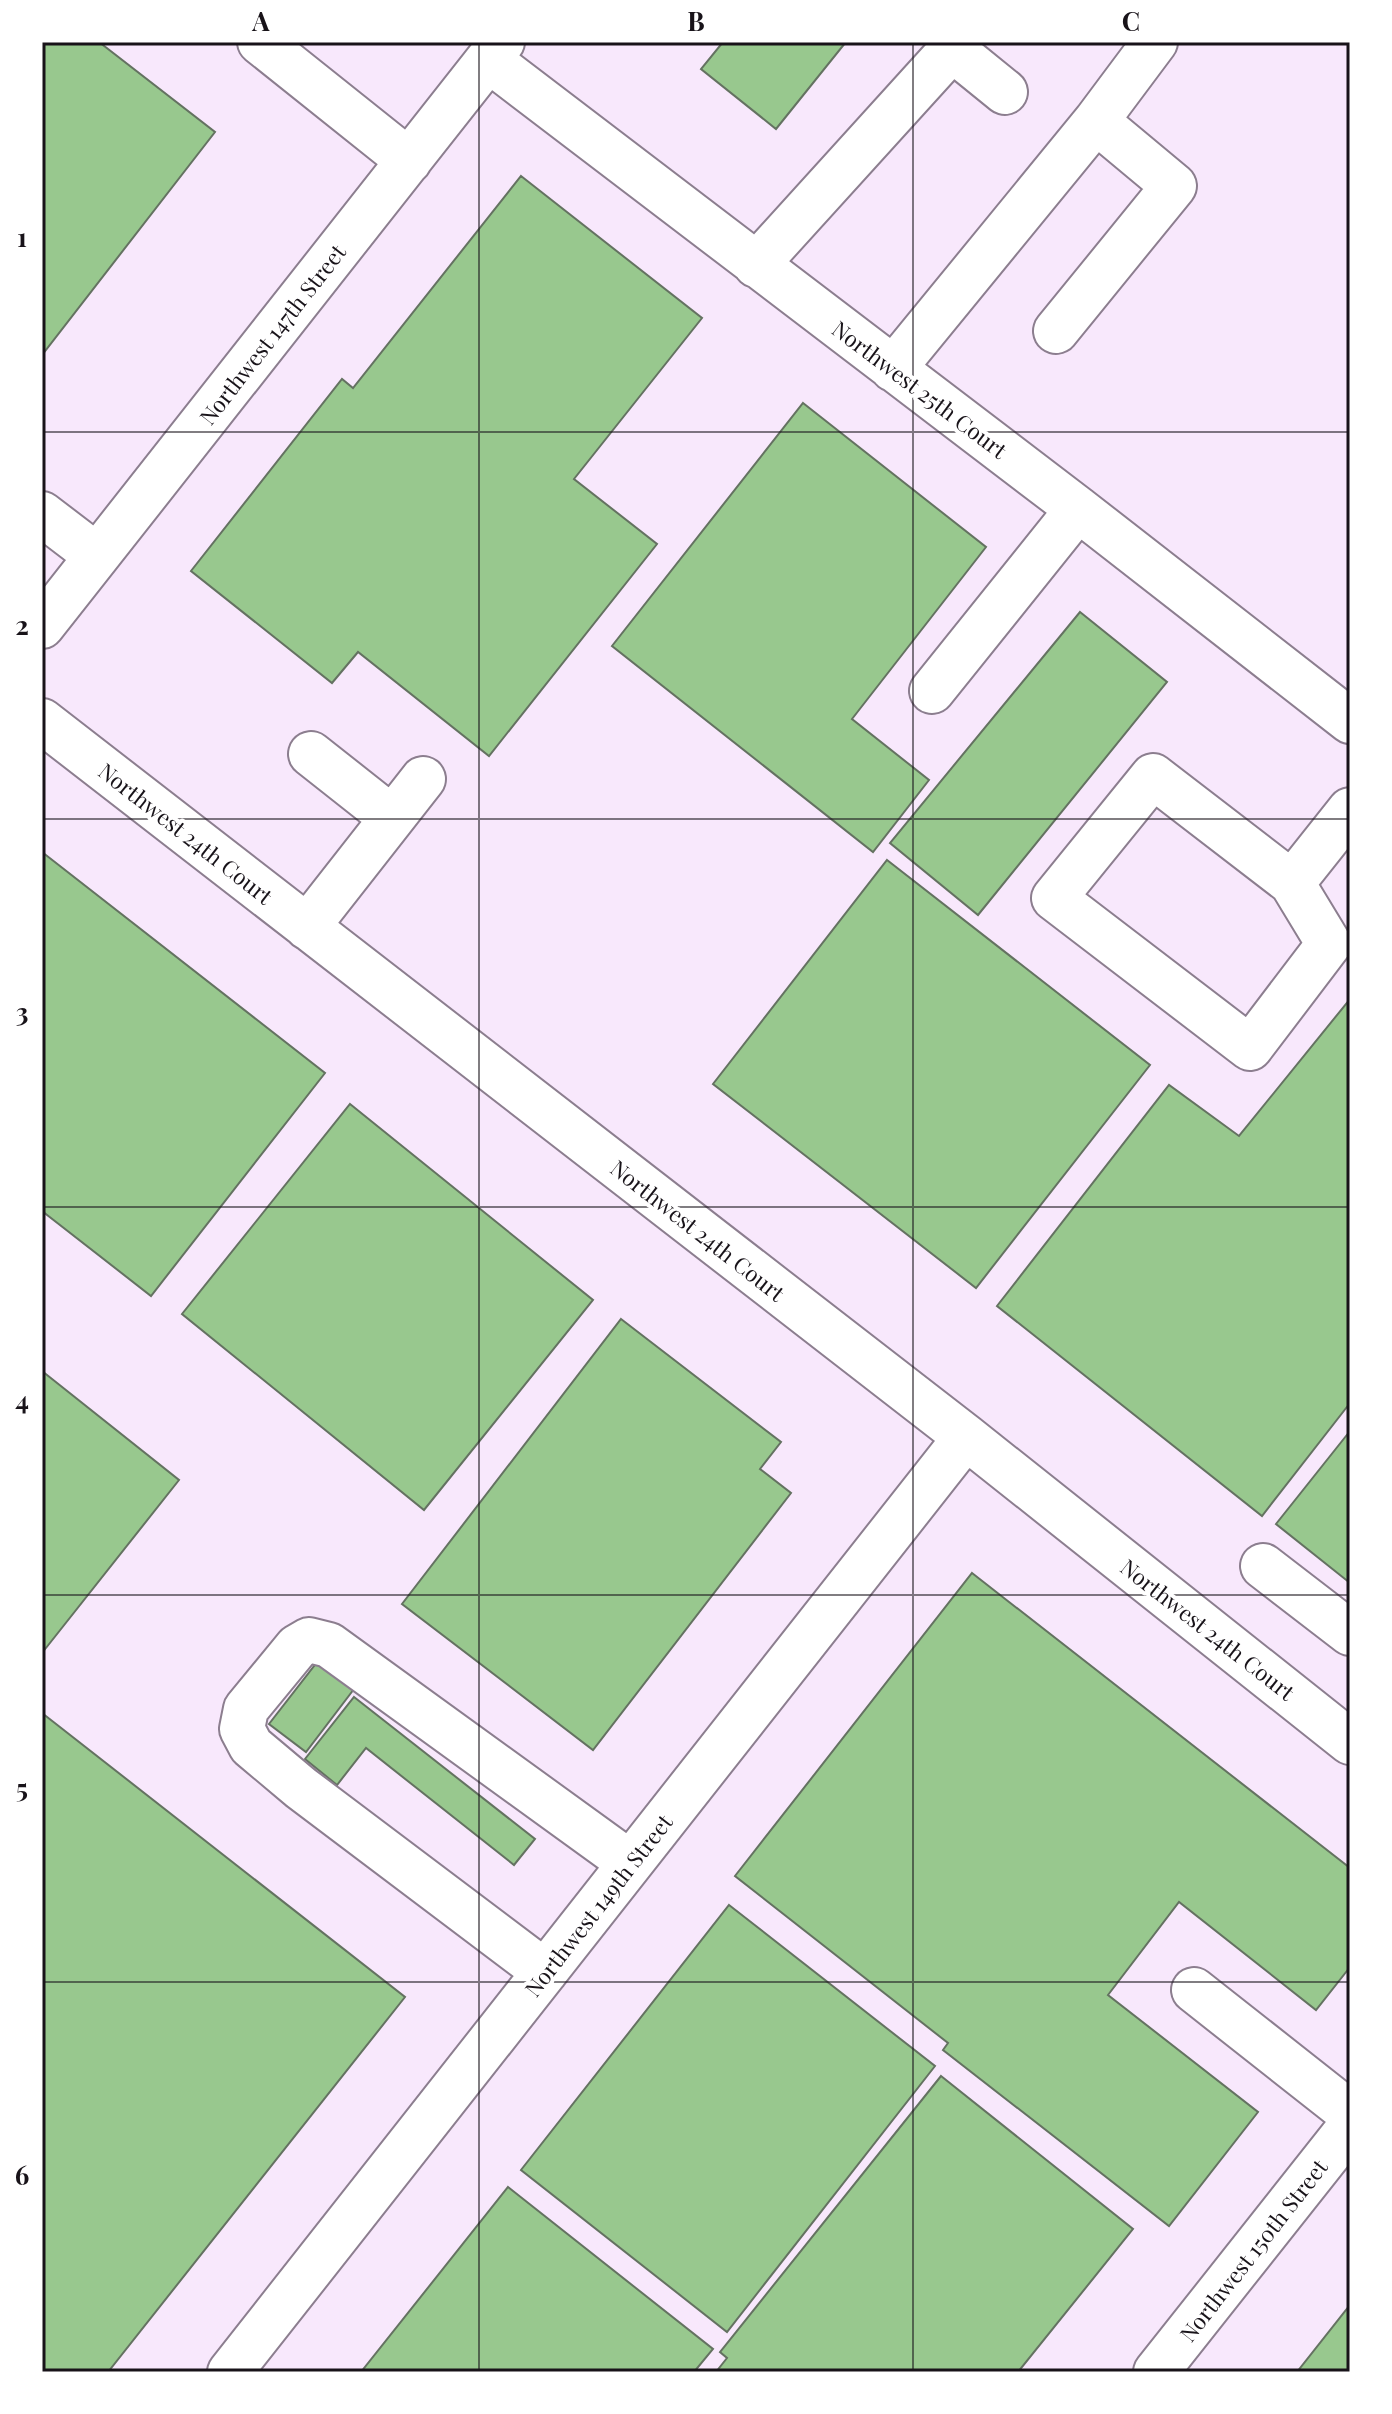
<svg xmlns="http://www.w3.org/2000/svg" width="1392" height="2414" font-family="'Playfair Display',serif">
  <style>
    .building { fill: #98c88e; stroke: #647261; stroke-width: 2 }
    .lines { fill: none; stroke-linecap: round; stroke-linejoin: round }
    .minor-casing { stroke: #8c7e8f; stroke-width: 48 }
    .minor { stroke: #fff; stroke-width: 44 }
    .grid { fill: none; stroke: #181319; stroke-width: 2; stroke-opacity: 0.55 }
    .labels { text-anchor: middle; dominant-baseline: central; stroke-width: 8; stroke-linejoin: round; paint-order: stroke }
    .street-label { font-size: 22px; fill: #181319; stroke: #fff }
    .neatline { fill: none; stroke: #181319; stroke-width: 3 }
    .grid-label { font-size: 26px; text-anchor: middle; font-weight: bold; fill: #181319 }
  </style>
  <rect width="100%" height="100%" fill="#f8e8fc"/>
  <path class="building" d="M42 42H99L215 132 42 355Z
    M723 42H846L776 129 701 69Z
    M521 176 702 318 574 479 657 544 489 756 358 652 332 683 191 571 342 379 353 388Z
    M803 403 986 547 852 719 929 780 873 852 612 646Z
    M1080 612 1167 682 978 915 890 843Z
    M42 852 325 1073 151 1296 42 1211Z
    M887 860 1150 1065 976 1288 713 1084Z
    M1350 999V1403L1262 1516 997 1306 1169 1085 1239 1136Z
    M350 1104 593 1300 424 1510 182 1314Z
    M621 1319 781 1442 760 1469 791 1493 593 1750 402 1604Z
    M42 1371 179 1480 42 1653Z
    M1350 1431V1583L1276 1524Z
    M972 1573 1350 1868V1967L1316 2010 1179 1902 1108 1995 1258 2112 1169 2226 943 2050 948 2043 735 1876Z
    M318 1661 354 1689 306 1752 269 1724Z
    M354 1697 535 1839 514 1865 366 1748 337 1785 305 1759Z
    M42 1713 405 1997 108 2372H42Z
    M729 1905 935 2066 727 2332 521 2170Z
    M941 2076 1133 2229 1018 2372H716L727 2358 720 2352Z
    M508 2187 713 2349 694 2372H361Z
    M1350 2305V2372H1297Z"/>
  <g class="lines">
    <g class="minor-casing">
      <path id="minor" d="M260 42 409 161
        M489 60 1078 509 1350 721
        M756 265 952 49 1005 92
        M1056 331 1174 186 1096 121
        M893 369 1096 121 1155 42
        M42 514 97 556
        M42 626 502 42
        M932 691 1078 509
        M42 721 966 1437 1350 1742
        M311 754 392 818
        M1153 776 1292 883 1329 944 1250 1048 1054 898Z
        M1292 883 1350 810
        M307 927 423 779
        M1263 1566 1350 1633
        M545 1972 301 1788 251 1746 242 1729 246 1709 297 1647 309 1640 329 1645 630 1863
        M1194 1990 1350 2113
        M230 2372 966 1437
        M1156 2372 1350 2127"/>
    </g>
    <use href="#minor" class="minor"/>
  </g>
  <path class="grid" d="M479 42V2372M913 42V2372M42 432H1350M42 819H1350M42 1207H1350M42 1595H1350M42 1982H1350"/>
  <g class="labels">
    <g class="street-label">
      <text transform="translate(272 334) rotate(-52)">Northwest 147th Street</text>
      <text transform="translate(920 389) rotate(37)">Northwest 25th Court</text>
      <text transform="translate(186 833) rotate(38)">Northwest 24th Court</text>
      <text transform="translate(698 1230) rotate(38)">Northwest 24th Court</text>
      <text transform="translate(1208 1629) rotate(38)">Northwest 24th Court</text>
      <text transform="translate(598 1905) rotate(-52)">Northwest 149th Street</text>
      <text transform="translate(1253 2250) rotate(-52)">Northwest 150th Street</text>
    </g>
  </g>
  <rect width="1392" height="2414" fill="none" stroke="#ffffff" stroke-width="88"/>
  <rect x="44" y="44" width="1304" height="2326" class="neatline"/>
  <g class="grid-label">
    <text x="261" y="31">A</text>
    <text x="696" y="31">B</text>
    <text x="1131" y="31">C</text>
    <text x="22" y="247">1</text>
    <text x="22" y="635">2</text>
    <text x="22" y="1022">3</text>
    <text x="22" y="1410">4</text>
    <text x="22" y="1798">5</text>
    <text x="22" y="2185">6</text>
  </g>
</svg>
